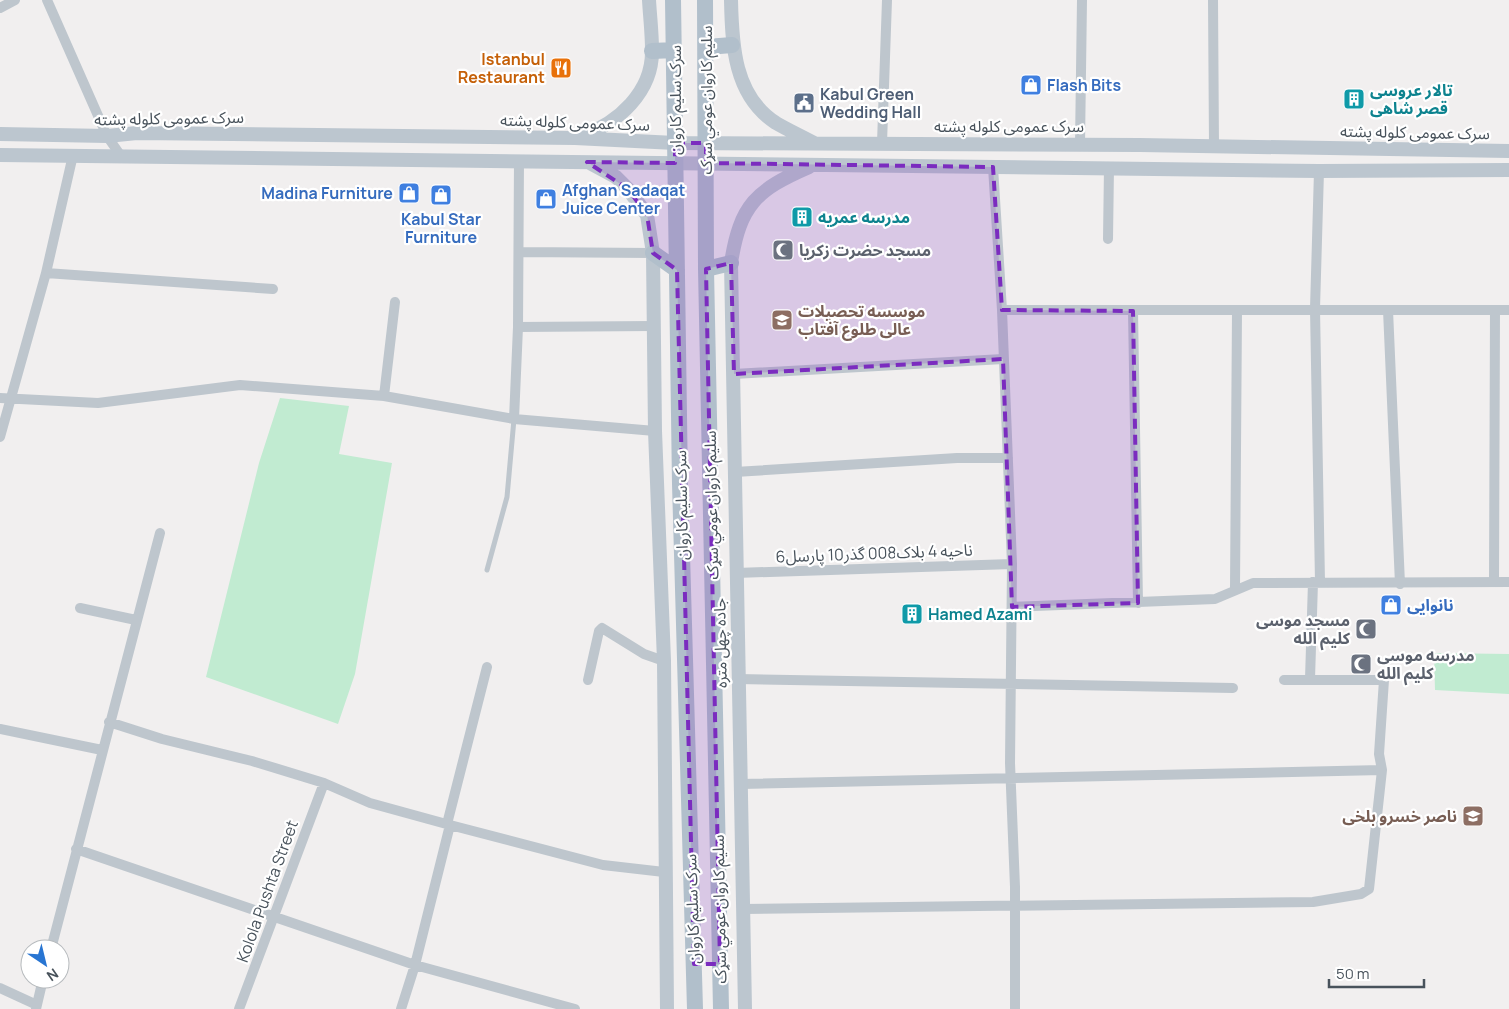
<svg xmlns="http://www.w3.org/2000/svg" width="1509" height="1009" font-family="Manrope,'Noto Sans Arabic',sans-serif">
  <style>
    .green { fill: #c1ebd1 }
    .lines { fill: none; stroke-linecap: round; stroke-linejoin: round }
    .lane { stroke: #bec6cd; stroke-width: 5 }
    .street { stroke: #bec6cd; stroke-width: 10 }
    .secondary { stroke: #bcc6cf; stroke-width: 14 }
    .primary { stroke: #b1bfcb; stroke-width: 16 }
    .marked { fill: #7b2cbf; fill-opacity: 0.2; stroke: #7b2cbf; stroke-width: 4; stroke-dasharray: 10 6; stroke-linejoin: round }
    .labels { text-anchor: middle; dominant-baseline: central; stroke-width: 4.5; stroke-linejoin: round; paint-order: stroke }
    .food-label { font-size: 16px; font-weight: bold; fill: #c56008; stroke: #fff; text-anchor: end }
    .shop-label { font-size: 16px; font-weight: bold; fill: #366cbe; stroke: #fff; text-anchor: start }
    .culture-label { font-size: 16px; font-weight: bold; fill: #0d838f; stroke: #fff; text-anchor: start }
    .service-label { font-size: 16px; font-weight: bold; fill: #4e5e75; stroke: #fff; text-anchor: start }
    .street-label { font-size: 16px; fill: #48525b; stroke: #fff }
    .worship-label { font-size: 16px; font-weight: bold; fill: #5b616d; stroke: #fff; text-anchor: start }
    .education-label { font-size: 16px; font-weight: bold; fill: #785e54; stroke: #fff; text-anchor: start }
  </style>
  <rect width="100%" height="100%" fill="#f1efef"/>
  <path class="green" d="M280 398 349 406 339 454 392 463 355 674 338 724 206 677 259 463Z
    M1434 653 1509 654V694L1435 690Z"/>
  <g class="lines">
    <path class="lane" d="M487 570 507 497 514 419"/>
    <path class="street" d="M47 0 107 136 121 156
      M1213 0 1214 146
      M0 8 15 0
      M882 143 887 0
      M1080 144 1082 0
      M993 167 1002 310 1012 564 1010 763 1015 887V1009
      M1319 171 1315 309 1320 582
      M1108 239 1109 167
      M519 252 653 253
      M46 273 273 289
      M1002 310H1509
      M1388 310 1400 584
      M1133 311 1138 603
      M518 327 653 326
      M734 374 1003 359
      M384 396 395 302
      M0 398 98 403 240 385 384 396 514 419 655 431
      M514 419 518 327 519 160
      M0 437 46 273 73 155
      M735 472 957 458H1008
      M736 573 1012 564
      M1494 582 1495 310
      M1235 589 1237 311
      M1012 607 1215 599 1253 583 1509 582
      M80 608 136 620
      M738 679 1233 688
      M1310 679 1313 582
      M588 680 599 631 602 628 644 654 664 661
      M109 722 162 739 252 761 324 783 370 803 450 825 603 865 664 872
      M0 729 102 750
      M741 784 1382 770 1379 754 1384 680H1284
      M447 824 487 667
      M76 849 415 965 575 1009
      M743 909 1313 902 1361 894 1369 889 1382 770
      M51 949 160 533
      M0 988 37 1005
      M36 1009 43 979
      M239 1009 324 783
      M401 1009 415 965 450 825"/>
    <path class="secondary" d="M731 0C732 45 734 96 776 123 788 130 801 136 814 143
      M0 134 107 136 137 133 575 138 675 143 1140 145 1509 151
      M582 136C618 123 653 92 652 50 652 33 650 17 649 0
      M0 155 1319 171 1509 170
      M590 163 616 177 628 189 647 215 653 253 655 431 664 661 667 1009
      M745 1009 731 263C740 205 756 190 809 167"/>
    <path class="primary" d="M673 0 680 484 695 1009
      M705 0 706 269 721 1009
      M707 47 732 45
      M652 51 675 50
      M653 253 677 270
      M706 269 731 263"/>
  </g>
  <path class="marked" d="M675 143H706V163L993 167 1002 310 1133 311 1138 603 1012 607 1003 359 734 374 731 263 706 269 720 964H694L677 270 653 253 647 215 628 189 587 162 675 163Z"/>
  <defs>
    <g id="restaurant-square" transform="scale(1.125)"><rect x="-9" y="-9" width="18" height="18" rx="4" fill="#e8710a" stroke="#fff"/><path d="M-5-6h1v4h1v-4h1v4h1v-4h1v5L-1.5 .5V6h-2V.5L-5-1ZM5-6V6H3V1.5H1.5Q1.5-4 5-6Z" fill="#fff"/></g>
    <g id="shop-square" transform="scale(1.125)"><rect x="-9" y="-9" width="18" height="18" rx="4" fill="#3f7fe0" stroke="#fff"/><path d="M-5-2.5h2.3a2.7 3.5 0 0 1 5.4 0H5L5.5 6h-11ZM-1.5-2.5h3a1.5 2.3 0 0 0-3 0Z" fill="#fff"/></g>
    <g id="building-square" transform="scale(1.125)"><rect x="-9" y="-9" width="18" height="18" rx="4" fill="#0f9aa8" stroke="#fff"/><path d="M-4-6H4V6H1V3H-1V6H-4ZM-2.5-4.3h1.7v1.8h-1.7ZM.8-4.3h1.7v1.8H.8ZM-2.5-1h1.7V.8h-1.7ZM.8-1h1.7V.8H.8Z" fill="#fff"/></g>
    <g id="civic-square" transform="scale(1.125)"><rect x="-9" y="-9" width="18" height="18" rx="4" fill="#5c6f8a" stroke="#fff"/><path d="M-.6-6.5H3V-4.5H.6V-3L4-1V1h2V6H-6V1h2V-1L-.6-3ZM-1.2 2.5V6h2.4V2.5Z" fill="#fff"/></g>
    <g id="mosque-square" transform="scale(1.125)"><rect x="-9" y="-9" width="18" height="18" rx="4" fill="#6b7280" stroke="#fff"/><path d="M3.5-4.9A6 6 0 1 0 3.5 4.9A5 5 0 1 1 3.5-4.9Z" fill="#fff"/></g>
    <g id="school-square" transform="scale(1.125)"><rect x="-9" y="-9" width="18" height="18" rx="4" fill="#8d6e63" stroke="#fff"/><path d="M0-5L7-2L0 1L-7-2ZM-4 1L0 2.5L4 1V4Q0 6-4 4Z" fill="#fff"/></g>
  </defs>
  <g fill-rule="evenodd">
    <use href="#restaurant-square" x="561" y="68"/>
    <use href="#shop-square" x="1031" y="85"/>
    <use href="#building-square" x="1354" y="99"/>
    <use href="#civic-square" x="804" y="103"/>
    <use href="#shop-square" x="409" y="193"/>
    <use href="#shop-square" x="441" y="195"/>
    <use href="#shop-square" x="546" y="199"/>
    <use href="#building-square" x="802" y="217"/>
    <use href="#mosque-square" x="783" y="250"/>
    <use href="#school-square" x="782" y="320"/>
    <use href="#shop-square" x="1391" y="605"/>
    <use href="#building-square" x="912" y="614"/>
    <use href="#mosque-square" x="1366" y="629"/>
    <use href="#mosque-square" x="1361" y="664"/>
    <use href="#school-square" x="1473" y="816"/>
  </g>
  <g class="labels">
    <g class="food-label">
      <text x="545" y="59">Istanbul<tspan x="545" dy="18">Restaurant</tspan></text>
    </g>
    <g class="shop-label">
      <text x="1047" y="85">Flash Bits</text>
      <text x="562" y="190">Afghan Sadaqat<tspan x="562" dy="18">Juice Center</tspan></text>
      <text x="393" y="193" text-anchor="end">Madina Furniture</text>
      <text x="441" y="219" text-anchor="middle">Kabul Star<tspan x="441" dy="18">Furniture</tspan></text>
      <text x="1407" y="605">نانوایی</text>
    </g>
    <g class="culture-label">
      <text x="1370" y="90">تالار عروسی<tspan x="1370" dy="18">قصر شاهی</tspan></text>
      <text x="818" y="217">مدرسه عمریه</text>
      <text x="928" y="614">Hamed Azami</text>
    </g>
    <g class="service-label">
      <text x="820" y="94">Kabul Green<tspan x="820" dy="18">Wedding Hall</tspan></text>
    </g>
    <g class="street-label">
      <text transform="translate(675 100) rotate(-90)">سرک سلیم کاروان</text>
      <text transform="translate(706 100) rotate(-90)">سلیم کاروان عومي سړک</text>
      <text transform="translate(169 118) rotate(-1)">سرک عمومی کلوله پشته</text>
      <text transform="translate(575 122) rotate(2)">سرک عمومی کلوله پشته</text>
      <text x="1009" y="126">سرک عمومی کلوله پشته</text>
      <text transform="translate(1415 132) rotate(1)">سرک عمومی کلوله پشته</text>
      <text transform="translate(681 505) rotate(-91)">سرک سلیم کاروان</text>
      <text transform="translate(711 505) rotate(-91)">سلیم کاروان عومي سړک</text>
      <text transform="translate(874 553) rotate(-2)">ناحیه 4 بلاک008 گذر10 پارسل6</text>
      <text transform="translate(720 643) rotate(-91)">جاده چهل متره</text>
      <text transform="translate(267 891) rotate(-70)">Kolola Pushta Street</text>
      <text transform="translate(692 909) rotate(-92)">سرک سلیم کاروان</text>
      <text transform="translate(719 909) rotate(-91)">سلیم کاروان عومي سړک</text>
    </g>
    <g class="worship-label">
      <text x="799" y="250">مسجد حضرت زکریا</text>
      <text x="1350" y="620" text-anchor="end">مسجد موسی<tspan x="1350" dy="18">کلیم الله</tspan></text>
      <text x="1377" y="655">مدرسه موسی<tspan x="1377" dy="18">کلیم الله</tspan></text>
    </g>
    <g class="education-label">
      <text x="798" y="311">موسسه تحصیلات<tspan x="798" dy="18">عالی طلوع آفتاب</tspan></text>
      <text x="1457" y="816" text-anchor="end">ناصر خسرو بلخی</text>
    </g>
  </g>
  <g transform="translate(45 964) rotate(145)"><circle r="24" fill="#ffffff" stroke="#b6babd"/>
  <path d="M0-4L9 19L0 12L-9 19Z" fill="#2875d2"/>
  <text y="-8" font-size="14" font-weight="bold" text-anchor="middle" fill="#48525b">N</text>
  </g>
  <path d="M1329 979v8h95v-8" fill="none" stroke="#48525b" stroke-width="2.5"/>
  <text x="1336" y="979" font-size="15" fill="#48525b" stroke="#ffffff" stroke-width="4" paint-order="stroke">50 m</text>
</svg>
